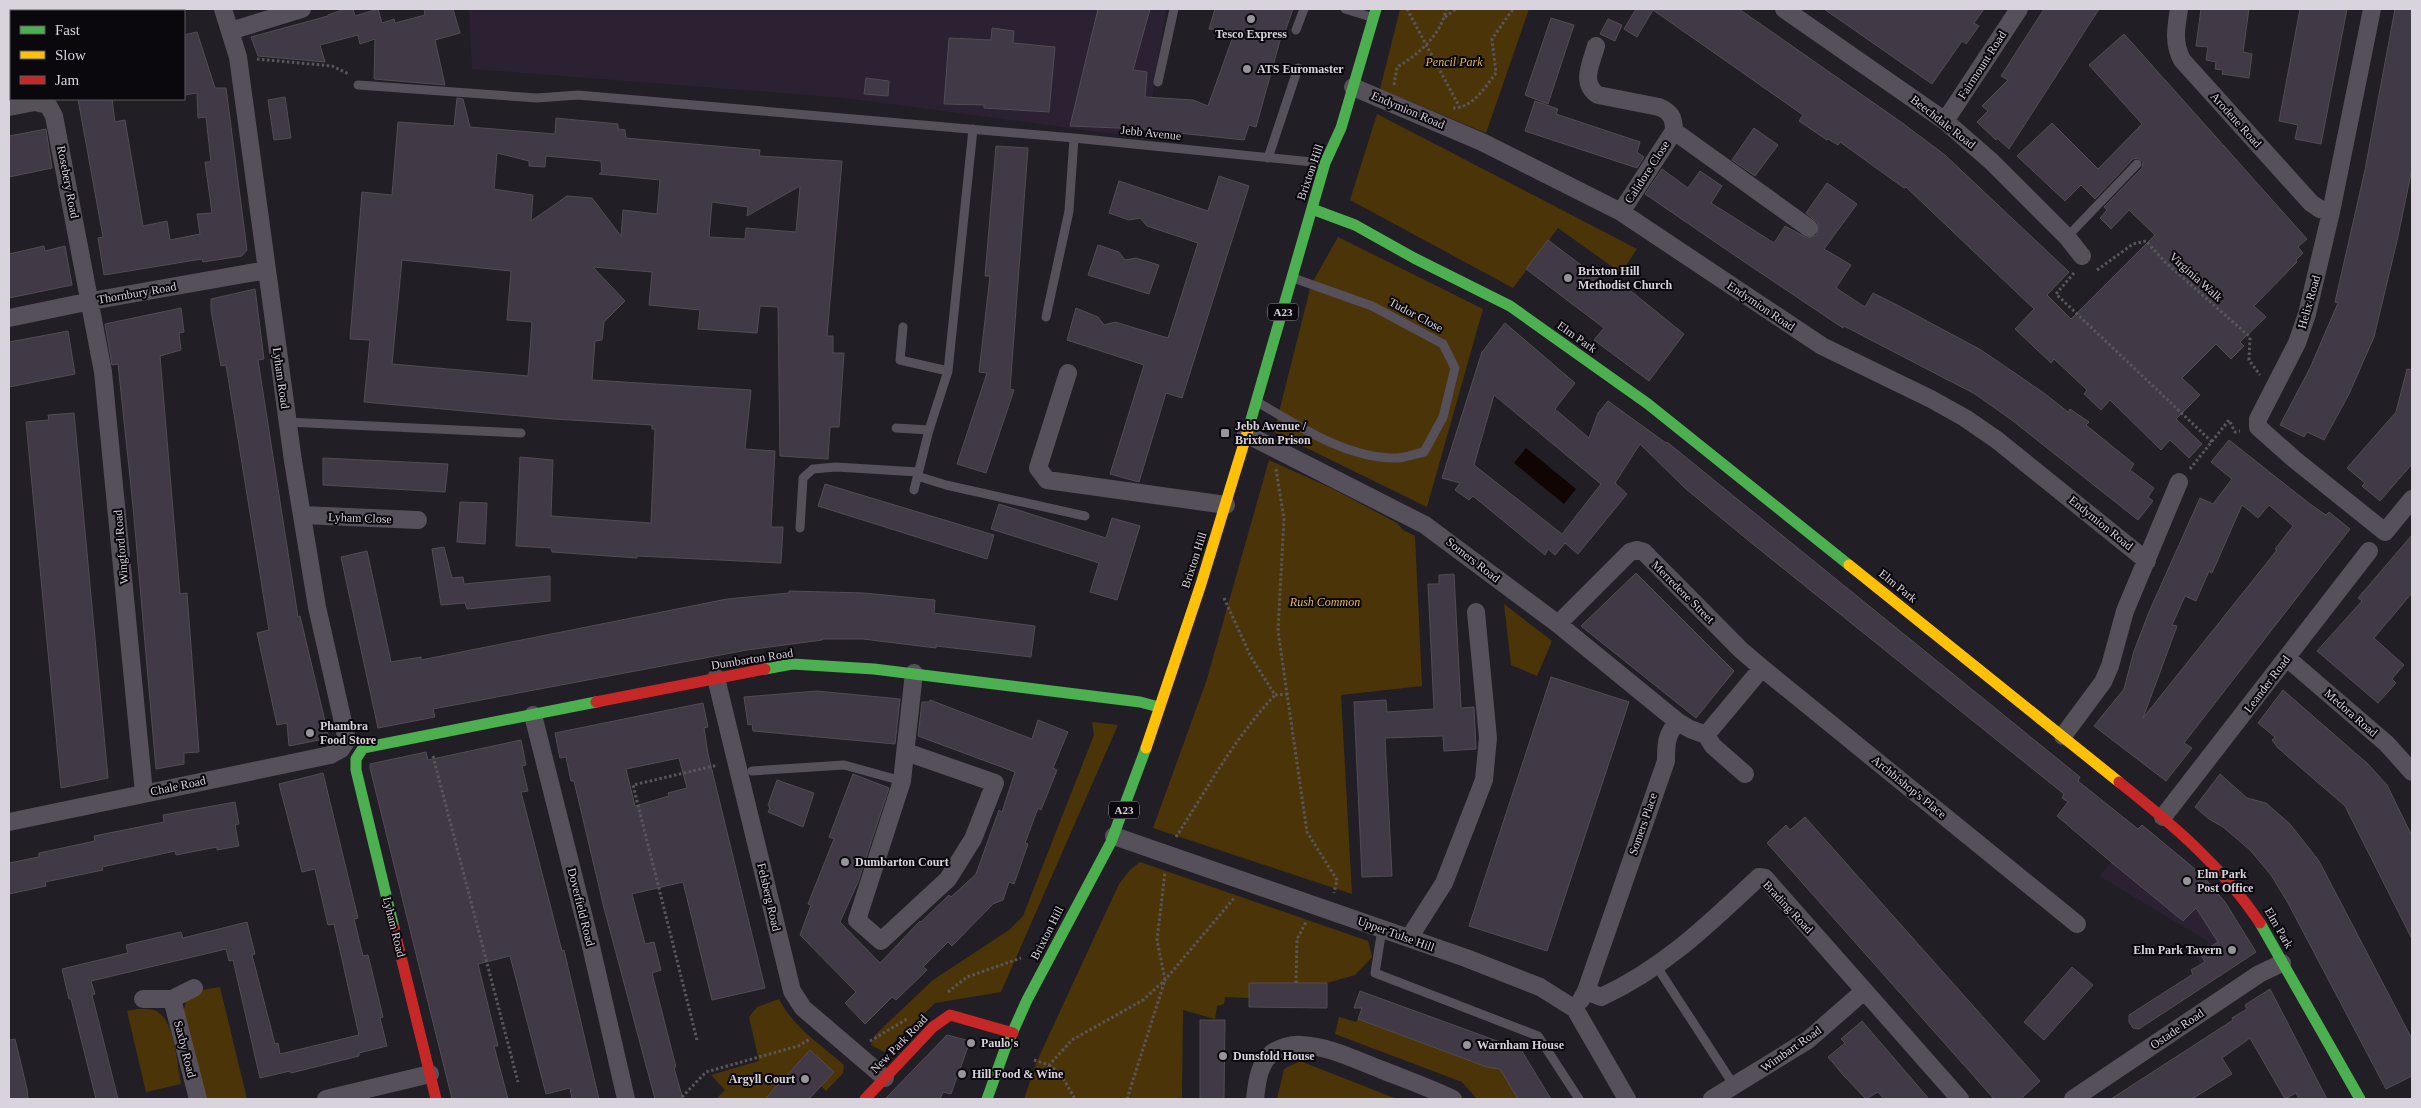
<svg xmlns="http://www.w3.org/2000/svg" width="2421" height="1108" font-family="Georgia,serif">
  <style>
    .built { fill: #2b2133 }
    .green { fill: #4b3508 }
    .water { fill: #110503 }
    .building { fill: #413946; stroke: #514d53; fill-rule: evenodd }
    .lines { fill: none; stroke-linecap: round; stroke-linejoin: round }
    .path { stroke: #59565c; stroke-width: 3; stroke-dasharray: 2.5 2.5; stroke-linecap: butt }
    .lane { stroke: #555059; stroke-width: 9 }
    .street { stroke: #555059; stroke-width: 18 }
    .fast { stroke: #4caf50; stroke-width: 11 }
    .slow { stroke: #ffc107; stroke-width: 11 }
    .jam { stroke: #c62828; stroke-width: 11 }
    .poi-dot { fill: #98949c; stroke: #0a070d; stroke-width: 2 }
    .labels { text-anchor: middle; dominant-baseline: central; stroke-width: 4; stroke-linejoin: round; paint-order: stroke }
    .shield { fill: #0a070d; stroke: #9a969e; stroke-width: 1 }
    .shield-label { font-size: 11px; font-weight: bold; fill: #d8d3dc }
    .poi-label { font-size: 12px; font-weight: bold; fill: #d8d3dc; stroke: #0a070d; text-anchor: start }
    .park-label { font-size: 12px; font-style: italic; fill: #e6b65f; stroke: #0a070d }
    .street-label { font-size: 12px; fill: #d8d3dc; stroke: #0a070d }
  </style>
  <rect width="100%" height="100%" fill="#221e25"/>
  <path class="built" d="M469 9H1166L1146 138 845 98 472 69Z
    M2142 825 2203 875 2223 899 2254 949V954L2212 981 2195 956 2209 942 2099 876Z"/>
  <path class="green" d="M1400 9H1529L1486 133 1380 89Z
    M1377 114 1637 249 1621 273 1558 228 1513 288 1350 200Z
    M1338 237 1483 309 1427 507 1274 432 1311 285Z
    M1269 460 1333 489 1397 523 1403 530 1415 536 1422 686 1341 695 1352 894 1153 828 1207 679Z
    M1504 604 1552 641 1537 676 1511 665Z
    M1092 722 1118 725 1001 992 935 1003 884 1052 871 1045 875 1035 933 980 1009 930 1023 916 1094 735Z
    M1140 862 1368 941 1372 957 1355 975 1327 983H1249V998L1225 997 1224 1004 1217 1006 1215 1019 1183 1010 1182 1099H1024L1037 1061 1119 884 1130 870Z
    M220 987 247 1099H204L183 1012 187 999 203 990Z
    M779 999C793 1027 821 1045 844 1065L843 1073 826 1091 821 1086 834 1072 810 1050 765 1099H716L725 1090 711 1075 759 1061 749 1017 757 1007Z
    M138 1009C143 1009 150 1009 154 1010 175 1017 177 1065 181 1084L146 1092 127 1011Z
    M1339 1017 1356 1022 1358 1019 1487 1067 1500 1069 1518 1099H1477L1462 1082 1335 1034Z
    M1300 1061 1397 1099H1277L1284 1069Z"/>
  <path class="water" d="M1526 448 1576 489 1564 504 1514 463Z"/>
  <path class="building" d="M345 9H353L355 16 378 9 382 23 394 19 395 23 425 15 424 9H453L460 33 435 40 445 85 374 79 375 39 360 44 358 35 320 45 325 62 258 56 251 37 328 16V15Z
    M1098 9H1150L1133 70 1147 72 1145 97 1193 100 1208 106 1235 31 1209 29 1215 9H1293L1283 37H1281L1256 127 1249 125 1244 140 1142 129 1070 126Z
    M1636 9H1739L1901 122 1945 155 2069 272 2047 295 2071 319 2155 235 2129 210 2111 229 2100 218 2107 210 2104 207 2142 168 2143 162 2138 158 2133 159 2095 199 2081 185 2065 201 2017 156 2052 123 2098 169 2142 124 2089 65 2124 34 2307 239 2298 247 2303 253 2296 260 2297 262 2254 306 2266 317 2240 342 2244 346 2231 359 2216 344 2182 378 2200 395 2176 419 2202 444 2189 458 2170 440 2161 450 2110 400 2101 410 2084 394 2087 390 2054 359 2051 363 2015 329 2034 309 1906 187 1904 188 1840 142 1838 145 1828 139 1827 140 1799 121 1803 115 1653 10 1637 37 1624 29Z
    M1824 9H1984L1974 23 1979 26 1966 44 1962 41 1932 84Z
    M2044 9H2099L2009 149 1997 138 1996 140 1977 122 1988 111 1982 106 2008 80 2001 76Z
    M2201 9H2249L2243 52 2252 54 2249 78 2222 74 2223 70 2215 69 2216 62 2206 60 2208 47 2196 46Z
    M2300 9H2347L2321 144 2295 139 2298 125 2279 121Z
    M2395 9H2412V169L2397 241 2374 337 2349 394 2324 440 2307 432 2304 437 2280 425 2310 368 2338 303 2335 302 2365 170Z
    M1551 18 1574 25 1548 104 1525 95Z
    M1608 19 1622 25 1615 41 1600 34Z
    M992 28 1014 31 1013 43 1055 47 1049 112 984 108V105L944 104 949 38 991 40Z
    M197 32 215 88H226L247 250 242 256 203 262 202 259 104 275 98 238 103 237 78 99H112L115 122 125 120 143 226 167 221 170 240 200 234 197 214 212 213 205 162H211L206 117 198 118 197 93 184 95V35Z
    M866 78 889 81 888 96 864 94Z
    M285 97 291 138 274 140 268 100Z
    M457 98 463 99 470 127 555 134 556 118 618 124V129L625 130 626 138 760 150 759 156 842 161 827 336H833V353H844L839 427H830L828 459 780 456 778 307 760 306 757 333 698 329 700 310 649 305 652 272 593 267 625 301 604 322 602 340 595 341 592 380 751 390 745 449 775 451 771 527H783L781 563 637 556V558L552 552 551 548 516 546 520 457 553 460 551 516 651 523 655 429H652V425L554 419 364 402 370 340 350 339 362 192 392 195 398 122 454 126ZM497 153 529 161V166L545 167 546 156 601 161 602 172 599 174 660 180 657 214 623 210 621 236 592 198 567 196 531 221 533 195 494 189ZM800 186 796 232 746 228 745 239 709 237 712 202 748 207 747 216ZM402 260 511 271 507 320 532 322 528 376 392 364Z
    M1535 101 1558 109 1556 114 1640 142 1637 152 1644 157 1637 168 1525 131Z
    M1754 128 1778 145 1755 176 1732 160Z
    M46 129 52 168 9 177V136Z
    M996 146 1028 148 1010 389 1014 390 986 473 957 464 987 373 979 372 990 276H985Z
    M1662 169 1688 188 1700 171 1722 186 1711 203 1774 243 1785 226 1807 238 1817 235 1818 223 1806 213 1827 183 1857 204 1824 249 1851 265 1836 288 1865 307 1873 293 1899 306 1981 350 2044 393 2068 412 2070 409 2089 422 2086 425 2134 464 2130 470 2154 488 2148 497 2153 501 2138 520 2013 421 1975 394 1844 326 1843 328 1743 261 1645 194Z
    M1219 176 1249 186 1182 398 1166 393 1139 482 1110 474 1144 365 1067 340 1076 308 1098 317 1104 325 1115 322 1168 338 1198 243 1147 226 1140 218 1129 220 1109 213 1119 181 1208 211Z
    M1548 240 1610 287 1616 279 1684 334 1649 381 1594 340 1604 328 1526 269Z
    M1098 245 1119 252 1125 260 1136 258 1159 265 1149 294 1088 275Z
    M44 246 45 251 65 246 72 285 9 298V254Z
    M255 289 264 359 258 360 298 617 300 616 329 738 289 746 287 723 277 725 257 633 269 630 226 365 221 366 211 310V299Z
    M181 308 184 332 179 333 181 350 160 356 180 594 187 593 199 752 184 753V764L156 769 133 506 118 364 112 365 105 324Z
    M1505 323 1575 383 1555 409 1589 438 1598 413 1608 401 1666 443 1667 442 2080 777 2078 781 2138 829 2142 825 2201 874 2225 902 2256 952 2139 1029 2133 1028 2129 1022V1015L2193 974 2191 970 2205 962 2200 953 2218 942 2196 908 2183 921 2111 862 2057 816 2068 802 2062 798 2064 794 1754 545 1686 489 1640 444 1615 483 1627 494 1578 554 1565 543 1555 555 1548 549 1545 555 1473 496 1469 500 1455 490 1460 483 1442 478 1482 352ZM1494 395 1601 484 1562 534 1474 465Z
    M68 331 75 374 9 387V342Z
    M2407 369 2412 370V464L2380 501 2362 486 2365 483 2347 468 2396 412Z
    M74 413 108 778 61 788 26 422 49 420 48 415Z
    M2229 440 2310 504 2326 515 2329 512 2350 529 2184 743 2192 748 2166 781 2094 726 2124 689 2134 651 2149 612 2200 498 2213 504 2232 479 2211 462ZM2242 505 2258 518 2269 505 2293 526 2275 549 2277 550 2143 718 2177 626 2172 625 2185 596 2196 601 2209 571 2212 573Z
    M323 458 448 464 445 492 323 485Z
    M825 484 994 535 987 559 818 506Z
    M460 502 487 503 485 544 457 542Z
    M999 504 1106 538 1112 518 1140 526 1117 600 1090 592 1099 563 991 529Z
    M2412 535V593L2374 638 2404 665 2392 679 2396 683 2378 703 2317 651 2362 601 2358 598Z
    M444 547 452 578 463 577 464 584 550 576V601L467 609 465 603 441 605 432 549Z
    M367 551 391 662 421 657V660L727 599 789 593V591L864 593 935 600 934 613 1035 626 1031 657 936 646V648L863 639H822V640L747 650 433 709 435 717 378 728 341 557Z
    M1636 573 1734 671 1696 718 1581 626Z
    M1454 574 1461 708 1474 707 1476 749 1444 751 1443 736 1385 738 1392 876 1362 877 1354 702 1386 700 1387 712 1434 709 1428 584H1439V575Z
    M1551 677 1629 702 1547 951 1469 926Z
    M2283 690 2368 764 2387 785 2412 836V939L2345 806 2278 748 2272 740 2275 737 2258 723Z
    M817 691 900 699 895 744 753 731 752 724 748 725 744 697Z
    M930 700 1032 739 1038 720 1068 732 1053 768 1057 770 1041 810 1038 808 1025 843 1028 844 1014 884 1009 882 1003 900 993 904 952 946 948 942 923 967 927 970 896 1000 892 997 865 1024 845 1003 856 992 800 935 811 905 808 904 834 839 829 837 853 774 889 788 858 882 840 922 880 963 920 921 921 922 949 895 951 897 976 874 999 810 1002 812 1015 772 918 736 922 702H930Z
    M703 703 708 727 704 728 708 754 765 988 712 1000 683 882 632 894 645 944 654 942 661 970 652 973 676 1067 674 1068 683 1099H655L604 908 574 781H571L566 757 560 758 555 733ZM679 758 687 788 668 793 669 796 635 806 626 769Z
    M521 740 526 765 522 766 528 791 521 792 562 951 564 950 599 1099H572L570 1088 546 1094 510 956 478 964 498 1046H494L508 1099H452L370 768V764L426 752 428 760Z
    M323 773 358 918 354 919 363 956 368 955 383 1017 380 1018 387 1046 359 1053V1056L291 1073 290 1071 260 1078 233 960 229 961 226 949 91 981 95 994 92 995 118 1099H96L71 999H69L62 969 128 953 126 945 181 932 183 938 247 922 255 954 252 955 275 1044 278 1043 280 1054 359 1035 334 924 328 925 315 869 302 872 279 784Z
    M2220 774 2247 798 2266 803 2290 824 2319 861 2412 1039V1076L2386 1089 2288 903 2271 875 2250 850 2223 827 2209 819 2195 807Z
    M777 780 814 793 803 827 768 812 770 808 768 805Z
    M235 802 239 824 235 825 239 846 217 850V847L176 855 175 851 102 867 103 870 45 882 46 886 9 894V863L39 857V853L95 841 94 836 164 822 163 815Z
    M1805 817 2040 1081 2021 1099H1994L1767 843 1786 825 1790 830Z
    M2072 967 2093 985 2044 1040 2024 1022Z
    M1249 983H1327V1008L1249 1007Z
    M2270 989 2327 1099H2299L2296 1093 2285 1099 2250 1038 2222 1058 2232 1074 2192 1099H2111L2233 1020 2232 1018 2247 1009 2245 1005Z
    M1360 991 1511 1046 1517 1043 1551 1099H1518L1500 1069 1487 1067 1358 1019 1362 1008H1354Z
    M1200 1020H1225L1224 1099H1200Z
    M1862 1021 1929 1099H1884L1878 1092 1866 1099 1844 1076 1828 1057 1845 1043 1841 1039Z
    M947 1035 970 1041 951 1094 943 1092 940 1099H885Z
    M15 1039 27 1089 28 1099H9V1040Z
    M810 1050 834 1072 809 1099H765Z"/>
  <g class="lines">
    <path class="path" d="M1407 9 1460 108
      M1445 17 1456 9
      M257 59 332 66 349 74
      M1394 85 1397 67C1418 55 1442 34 1446 9
      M1453 108C1473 108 1485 87 1496 73L1492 39 1513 9
      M2097 270 2133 244 2146 241 2165 262 2250 337 2249 360 2260 375
      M2074 273 2056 294 2212 442
      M1276 469 1284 519 1278 631 1307 832 1337 880 1334 893
      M2190 469 2229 420 2235 432 2240 431
      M1224 598 1251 657 1275 695 1288 694
      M433 756 518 1082
      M1176 837C1207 789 1235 737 1275 695
      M1296 983 1297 939 1306 922
      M948 992 967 977 1021 958
      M697 1040 633 785 718 765
      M870 1041 907 1019
      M1034 1060 1049 1065 1072 1040 1143 1000 1165 980 1235 897
      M1049 1065 1060 1073 1075 1099
      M682 1097 706 1072 798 1046 810 1039
      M1127 1099 1165 980 1157 940 1165 872"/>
    <path class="lane" d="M1345 9 1371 17
      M1296 30 1304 9
      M1158 82 1174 9
      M358 85 537 98 578 95 1074 138 1322 163
      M1268 158 1298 68
      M2067 237 2137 164
      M1046 317 1069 211 1074 138
      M903 327 900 360 948 371
      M1259 403C1299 426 1346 458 1394 458 1403 459 1414 454 1424 452L1443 417 1455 368 1443 344 1372 306 1296 279
      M287 422 521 433
      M896 428 929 430
      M917 476 946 485 1085 516
      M914 490 929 430 948 371 973 129
      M800 528 803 478 813 469 836 467 918 472
      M752 771 844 765 902 781
      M1382 929 1375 973 1538 1036 1579 1099
      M1657 967 1735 1087"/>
    <path class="street" d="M1784 9 1945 121 1992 162 2067 237 2082 256
      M2179 9C2176 28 2173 43 2182 60L2311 203 2320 209 2331 212
      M2372 9 2331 212 2307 314 2297 343 2258 419V427L2294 459 2385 532 2412 499
      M230 31 302 9
      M1596 46C1591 64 1580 83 1598 95L1659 107C1671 112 1674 118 1674 131L1621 212
      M1353 87 1482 142 1621 212 1822 346 1931 399 1965 418 1997 440 2147 561
      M9 107 35 102 48 105 54 116 103 372 144 793
      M1945 121 2019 9
      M1674 131 1809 228
      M9 318 91 301 266 270
      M1068 373 1038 468 1047 480 1226 505
      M1246 434 1425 525 1558 624 1678 722
      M302 515 418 520
      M1558 624 1630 552 1637 550 1644 552 1741 650 1762 668 2077 924
      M2287 658 2387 744 2412 772
      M716 678 792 991 803 1008 885 1078
      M533 715 590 942 626 1099
      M1706 735 1762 668
      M2063 736 2103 682 2110 666 2125 611 2179 482
      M906 752 995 783 973 839 948 879 881 941 857 920 902 781 914 673
      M2163 817 2369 551
      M9 822 330 755 341 749 347 740 317 607 293 461 238 57 223 9
      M1114 836 1466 958 1540 987 1575 1009 1627 1099
      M1409 938 1444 883 1484 780 1488 738 1476 612
      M1586 991 1601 997C1664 968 1709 924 1759 877L1765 878 1960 1099
      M143 999H172L194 988
      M172 999 198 1099
      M1581 1000 1586 991 1666 761C1666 744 1666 734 1678 722L1690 729 1706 735 1713 746 1745 774
      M326 1099 430 1074
      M1255 1099C1257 1083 1258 1065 1272 1053 1279 1048 1292 1044 1301 1045 1329 1046 1356 1060 1382 1070 1405 1079 1430 1088 1453 1099
      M1712 1099 1808 1040 1864 991
      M2073 1099 2259 974 2282 963"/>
    <path class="fast" d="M1312 209 1355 225 1414 258 1510 306 1648 404 1849 565
      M1248 430 1325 163 1341 128 1376 9
      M765 669 792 664 874 669 1140 702 1159 707
      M2260 923 2360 1099
      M394 928 356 770V759L363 748 596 702
      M987 1099 1005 1049 1027 1000 1111 842 1146 748"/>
    <path class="slow" d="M1849 565 2119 782
      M1146 748 1201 584 1248 430"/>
    <path class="jam" d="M596 702 765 669
      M2119 782C2172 824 2222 866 2260 923
      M394 928 436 1099
      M865 1099 933 1027 950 1015 1013 1033"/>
  </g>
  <g class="poi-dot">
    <circle cx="1251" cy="19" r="5"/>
    <circle cx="1247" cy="69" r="5"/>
    <circle cx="1568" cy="278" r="5"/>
    <rect x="1220" y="428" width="10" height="10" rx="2.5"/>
    <circle cx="310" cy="733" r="5"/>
    <circle cx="845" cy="862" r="5"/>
    <circle cx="2187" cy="881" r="5"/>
    <circle cx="2232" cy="950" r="5"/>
    <circle cx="971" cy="1043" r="5"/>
    <circle cx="1467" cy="1045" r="5"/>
    <circle cx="1223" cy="1056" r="5"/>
    <circle cx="962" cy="1074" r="5"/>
    <circle cx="805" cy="1079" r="5"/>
  </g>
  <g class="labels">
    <g class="shield">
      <rect x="1268" y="303.5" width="30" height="17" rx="4"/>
      <rect x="1109" y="801.5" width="30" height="17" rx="4"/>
    </g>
    <g class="shield-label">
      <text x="1283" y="312">A23</text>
      <text x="1124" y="810">A23</text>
    </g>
    <g class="poi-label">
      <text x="1251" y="34" text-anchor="middle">Tesco Express</text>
      <text x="1257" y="69">ATS Euromaster</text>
      <text x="1578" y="271">Brixton Hill<tspan x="1578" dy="14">Methodist Church</tspan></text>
      <text x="1235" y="426">Jebb Avenue /<tspan x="1235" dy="14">Brixton Prison</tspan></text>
      <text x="320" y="726">Phambra<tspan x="320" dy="14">Food Store</tspan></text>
      <text x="855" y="862">Dumbarton Court</text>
      <text x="2197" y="874">Elm Park<tspan x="2197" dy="14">Post Office</tspan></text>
      <text x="2222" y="950" text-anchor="end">Elm Park Tavern</text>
      <text x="981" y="1043">Paulo's</text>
      <text x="1477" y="1045">Warnham House</text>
      <text x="1233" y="1056">Dunsfold House</text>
      <text x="972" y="1074">Hill Food &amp; Wine</text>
      <text x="795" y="1079" text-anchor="end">Argyll Court</text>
    </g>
    <g class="park-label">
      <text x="1454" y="62">Pencil Park</text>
      <text x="1325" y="602">Rush Common</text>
    </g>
    <g class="street-label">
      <text transform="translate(1982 65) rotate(-57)">Fairmount Road</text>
      <text transform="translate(1408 110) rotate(23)">Endymion Road</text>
      <text transform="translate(2236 120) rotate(48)">Arodene Road</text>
      <text transform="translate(1943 122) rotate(38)">Beechdale Road</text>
      <text transform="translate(1151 133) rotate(6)">Jebb Avenue</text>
      <text transform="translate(1310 172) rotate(-71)">Brixton Hill</text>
      <text transform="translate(1647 172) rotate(-57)">Calidore Close</text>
      <text transform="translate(68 182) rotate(79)">Rosebery Road</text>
      <text transform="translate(2196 277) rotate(42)">Virginia Walk</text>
      <text transform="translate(137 293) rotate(-10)">Thornbury Road</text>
      <text transform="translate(2309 302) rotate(-74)">Helix Road</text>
      <text transform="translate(1761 306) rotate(34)">Endymion Road</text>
      <text transform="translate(1416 315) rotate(28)">Tudor Close</text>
      <text transform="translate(1577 337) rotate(35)">Elm Park</text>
      <text transform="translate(281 378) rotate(82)">Lyham Road</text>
      <text transform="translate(360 518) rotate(2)">Lyham Close</text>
      <text transform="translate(2101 523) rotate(39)">Endymion Road</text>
      <text transform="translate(121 547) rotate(-95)">Wingford Road</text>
      <text transform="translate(1194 560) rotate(-72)">Brixton Hill</text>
      <text transform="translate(1473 560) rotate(38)">Somers Road</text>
      <text transform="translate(1898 586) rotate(39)">Elm Park</text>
      <text transform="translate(1683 592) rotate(45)">Merredene Street</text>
      <text transform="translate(752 659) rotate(-9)">Dumbarton Road</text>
      <text transform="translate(2267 684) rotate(-53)">Leander Road</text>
      <text transform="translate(2351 713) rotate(41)">Medora Road</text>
      <text transform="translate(178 786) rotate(-12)">Chale Road</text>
      <text transform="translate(1909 787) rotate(39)">Archbishop's Place</text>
      <text transform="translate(1643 824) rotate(-71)">Somers Place</text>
      <text transform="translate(769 897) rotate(77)">Felsberg Road</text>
      <text transform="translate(581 907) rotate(76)">Doverfield Road</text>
      <text transform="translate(1788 907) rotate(47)">Brading Road</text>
      <text transform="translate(394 927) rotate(76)">Lyham Road</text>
      <text transform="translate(2279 928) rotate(60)">Elm Park</text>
      <text transform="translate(1047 933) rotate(-63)">Brixton Hill</text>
      <text transform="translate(1396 934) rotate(20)">Upper Tulse Hill</text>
      <text transform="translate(2177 1029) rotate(-34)">Ostade Road</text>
      <text transform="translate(899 1044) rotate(-46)">New Park Road</text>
      <text transform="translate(185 1049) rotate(76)">Saxby Road</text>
      <text transform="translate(1791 1049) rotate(-35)">Wimbart Road</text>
    </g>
  </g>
  <rect width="2421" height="1108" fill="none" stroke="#d8d3dc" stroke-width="20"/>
  <rect x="10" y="10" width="175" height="90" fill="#0a070d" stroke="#5c5960"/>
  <rect x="20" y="26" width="25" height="8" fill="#4caf50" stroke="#5c5960"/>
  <text x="55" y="35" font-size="15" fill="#d8d3dc">Fast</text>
  <rect x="20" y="51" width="25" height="8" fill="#ffc107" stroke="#5c5960"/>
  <text x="55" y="60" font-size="15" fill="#d8d3dc">Slow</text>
  <rect x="20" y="76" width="25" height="8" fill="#c62828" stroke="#5c5960"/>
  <text x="55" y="85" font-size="15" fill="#d8d3dc">Jam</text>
</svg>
